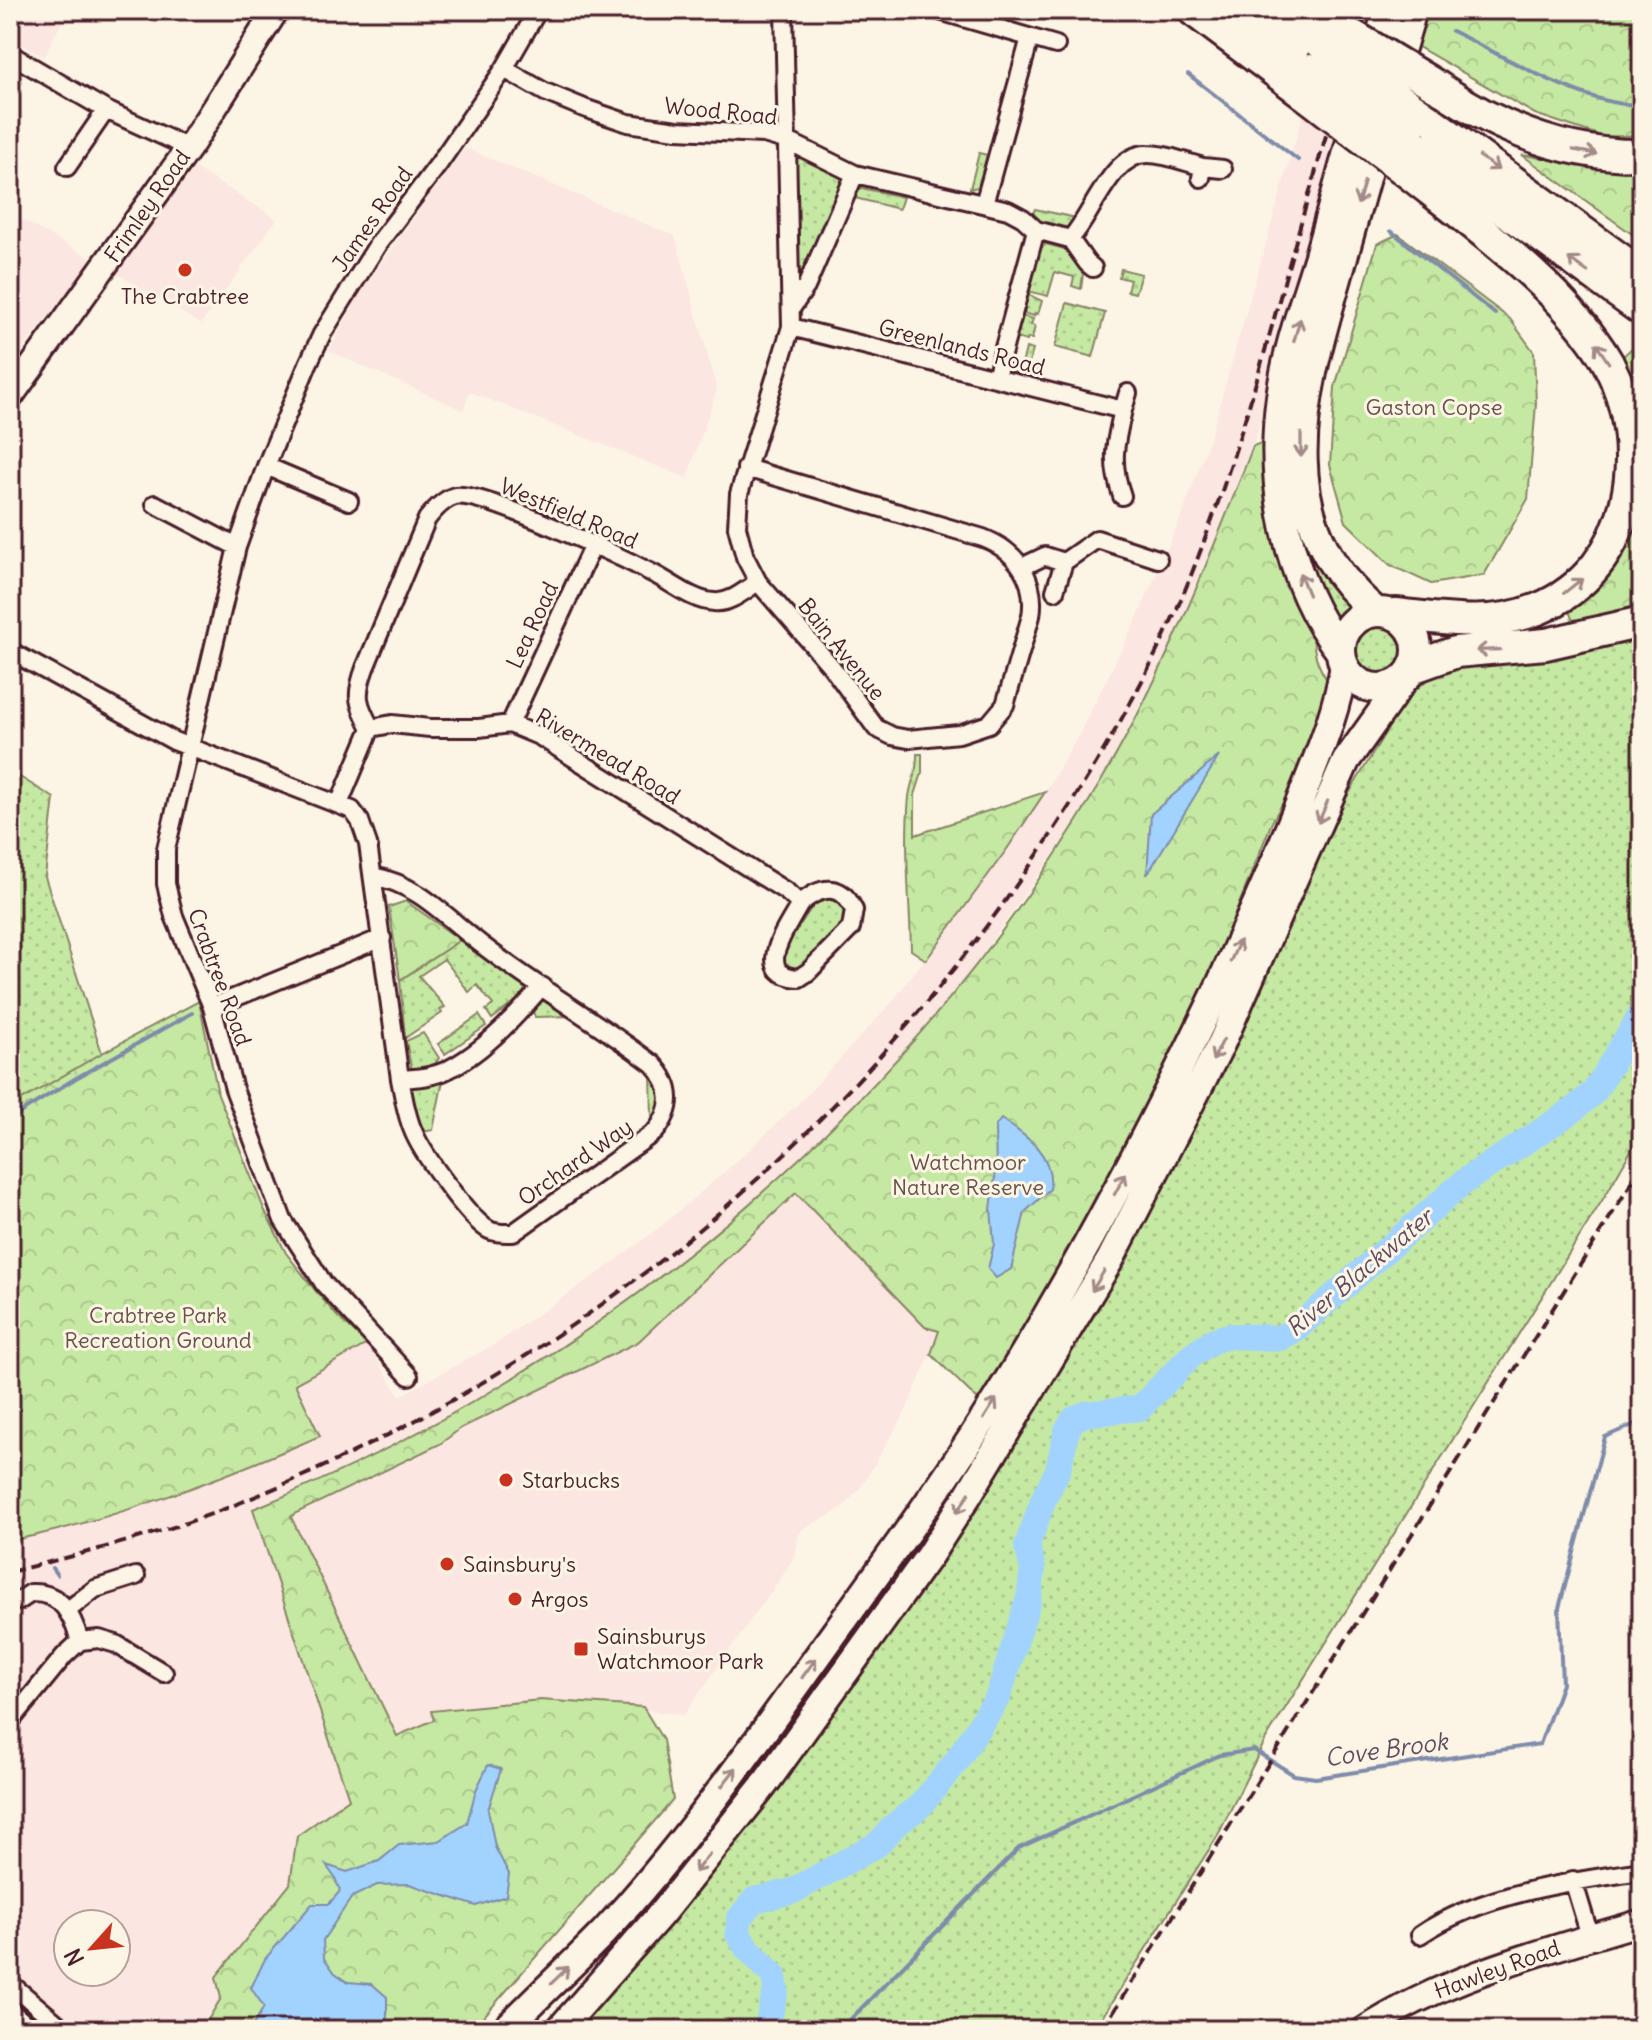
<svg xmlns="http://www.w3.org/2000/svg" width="1652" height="2040" font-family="Delius,sans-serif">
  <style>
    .built { fill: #fbe6e1; fill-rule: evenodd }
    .grass { fill: url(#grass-dots); stroke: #888466; stroke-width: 2 }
    .forest { fill: url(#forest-crowns); stroke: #888466; stroke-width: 2 }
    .water { fill: #a2d3ff; stroke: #7f8baa; stroke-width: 2 }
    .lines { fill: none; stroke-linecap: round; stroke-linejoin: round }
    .stream { stroke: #7f8baa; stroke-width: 4 }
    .river { stroke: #a2d3ff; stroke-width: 26 }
    .minor-casing { stroke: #4a1f2b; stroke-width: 22 }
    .secondary-casing { stroke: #4a1f2b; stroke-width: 30 }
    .primary-casing { stroke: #4a1f2b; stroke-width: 32 }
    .trunk-casing { stroke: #4a1f2b; stroke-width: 34 }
    .motorway-casing { stroke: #4a1f2b; stroke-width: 36 }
    .minor { stroke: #fcf5e5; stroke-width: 16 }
    .secondary { stroke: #fcf5e5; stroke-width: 24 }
    .primary { stroke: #fcf5e5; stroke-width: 26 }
    .trunk { stroke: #fcf5e5; stroke-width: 28 }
    .motorway { stroke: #fcf5e5; stroke-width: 30 }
    .rail { stroke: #4a1f2b; stroke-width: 4; stroke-dasharray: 12 6; stroke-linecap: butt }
    .motorway-bridge-casing { stroke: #4a1f2b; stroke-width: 36; stroke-linecap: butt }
    .motorway-bridge { stroke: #fcf5e5; stroke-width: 30 }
    .oneway { stroke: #a38a88 }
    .poi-dot { fill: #c8321e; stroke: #fcf5e5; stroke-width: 3 }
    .labels { text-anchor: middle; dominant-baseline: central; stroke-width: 6; stroke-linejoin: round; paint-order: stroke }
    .street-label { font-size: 22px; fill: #4a1f2b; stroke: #fcf5e5 }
    .poi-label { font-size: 22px; fill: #4a1f2b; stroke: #fcf5e5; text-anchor: start }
    .park-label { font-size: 22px; fill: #695249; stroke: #fcf5e5 }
    .water-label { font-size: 24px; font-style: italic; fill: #604c60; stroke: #fcf5e5 }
  </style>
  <defs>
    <pattern id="grass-dots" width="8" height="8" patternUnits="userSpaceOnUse" patternTransform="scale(2)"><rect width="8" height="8" fill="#c5e9a2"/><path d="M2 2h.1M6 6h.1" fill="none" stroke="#abc78c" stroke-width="1.8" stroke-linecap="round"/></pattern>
    <pattern id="forest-crowns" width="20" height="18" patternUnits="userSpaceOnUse" patternTransform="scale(2)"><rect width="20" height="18" fill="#c5e9a2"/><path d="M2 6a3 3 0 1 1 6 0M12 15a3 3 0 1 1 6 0" fill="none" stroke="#abc78c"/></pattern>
  </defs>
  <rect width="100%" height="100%" fill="#fcf5e5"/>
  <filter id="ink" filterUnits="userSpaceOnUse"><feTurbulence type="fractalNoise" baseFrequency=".0125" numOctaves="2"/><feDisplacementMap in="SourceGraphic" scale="16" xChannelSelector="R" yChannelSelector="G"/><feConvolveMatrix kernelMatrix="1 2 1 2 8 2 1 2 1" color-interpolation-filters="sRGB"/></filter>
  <g filter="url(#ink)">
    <path class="built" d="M10 10H68L44 57 10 37Z
      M1340 10H1378L1373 29Z
      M1303 114 1341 142 1253 446 1208 565 1172 644 1101 781 1064 839 971 970 922 1029 859 1100 781 1176 721 1228 662 1276 577 1338 494 1391 413 1436 253 1509 349 1799 297 1836 290 1884 216 1977 221 1998 202 2030H10V1541L113 1515 253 1465 320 1437 295 1384 367 1344 400 1396 495 1344 603 1270 660 1227 736 1162 805 1097 893 1001 1007 849 1045 792 1078 736 1135 623 1182 515 1211 435ZM68 1924H116V1972H68Z
      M465 148 675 236 717 389 687 478 470 392 463 410 329 351 365 285Z
      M195 168 277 219 201 324 114 272Z
      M10 213 92 259 10 365Z
      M796 1192 925 1327 940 1331 905 1413 861 1487 845 1505 833 1514 807 1526 799 1533 795 1554 785 1572 684 1715 588 1702 431 1712 435 1720 397 1737 291 1517 440 1444 461 1428 638 1342Z"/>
    <path class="grass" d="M979 153 987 155 978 187 970 189Z
      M801 155 838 173 844 186 801 284 797 281 794 162Z
      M861 188 903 197 899 209 851 197Z
      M1035 209 1076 218 1070 228 1044 227 1032 217Z
      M1046 244 1068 250 1083 274 1081 289 1072 286 1074 277 1055 272 1048 296 1028 291 1040 249Z
      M1121 269 1141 274 1135 293 1127 291 1130 280 1119 277Z
      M1027 294 1042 301 1038 314 1035 313 1034 316 1022 313Z
      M1067 303 1105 313 1093 357 1055 347Z
      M1022 316 1033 319 1031 325 1035 326 1032 339 1028 338 1027 341 1016 338Z
      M1026 348 1033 350 1028 366 1039 369 1036 380C1024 377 1010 377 1010 362L1022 365Z
      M1293 451 1323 569 1349 606 1332 625 1296 536Z
      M1352 650a26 26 0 1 1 52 0a26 26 0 1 1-52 0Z
      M1642 634V1131L1608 1191 1266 1739 1217 1837 1094 2030H575L671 1922 819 1733 1007 1456 1139 1231 1345 800 1407 696 1437 673Z
      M10 771 54 798 45 877 102 1053 10 1107Z
      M818 898C833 898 838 900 846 913L844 926 803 966C794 971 790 970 782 964L781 953Z
      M460 940 531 990 492 1019 486 1010 493 1005 477 985 469 992 444 959 419 976 445 1007 440 1010 442 1013 405 1038 400 980Z
      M546 997 573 1016 535 1017 532 1009Z
      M479 1015 486 1026 445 1054 438 1044Z
      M423 1033 439 1058 435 1064 412 1072 406 1041Z
      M651 1071C662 1088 666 1104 652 1120Z
      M444 1075 433 1130 422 1132 414 1112 408 1082Z"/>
    <path class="forest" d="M1427 10H1642V135L1604 137 1535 114 1415 45Z
      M1522 155 1642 171V241Z
      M1398 234 1510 319 1534 352 1536 404 1528 499 1484 575 1431 584 1390 565 1346 522 1330 465 1335 387 1377 244Z
      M1633 347 1642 354V414L1621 358Z
      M1266 441 1314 626C1312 650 1316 665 1330 684L1308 758 1272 822 1190 1026 986 1408 931 1354 939 1331 925 1327 796 1193 638 1342 461 1428 440 1444 294 1514 291 1517 397 1736 434 1720 431 1711 540 1700 643 1707 663 1740 673 1800 472 2030H202L221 1998 216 1977 290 1884 297 1836 349 1799 253 1509C605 1367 907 1110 1100 783 1163 676 1209 561 1253 446Z
      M1642 490V610L1574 625 1568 607C1598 573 1638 539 1642 490Z
      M917 754H922V773L915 795V835L1045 792 1007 849 926 960 911 950C910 900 904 847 909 797 911 780 918 772 917 754Z
      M406 901 460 940 400 980 389 907Z
      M199 1001 218 1094 264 1209 286 1253 315 1290 337 1316 367 1344 295 1384 320 1436C220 1479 117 1519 10 1541V1107L102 1053Z"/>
    <path class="water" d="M1219 756 1147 875 1151 814Z
      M1001 1119C1027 1136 1054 1154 1050 1189L1025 1212 1011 1269 996 1278 988 1269 994 1244 991 1209 996 1171 995 1127Z
      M488 1765 501 1769 488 1810 495 1847 509 1874 506 1896 476 1906 409 1884 377 1885 352 1897 323 1940 324 1958 335 1973 348 1982 372 1984 387 1997V2017L381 2030H248L252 2027 264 2007 251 1988 265 1959 312 1904H329L340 1891 335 1878 326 1865 347 1872 379 1861 399 1845 439 1841 467 1823 476 1790Z"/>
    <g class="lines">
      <path class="stream" d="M1452 31C1498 53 1594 111 1642 104
        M1188 74 1298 160
        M1391 231 1495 314
        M10 1119 76 1078 192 1013
        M52 1568 57 1575
        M840 2030 1019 1848 1220 1755 1254 1750 1294 1775 1316 1778 1540 1744 1562 1684 1559 1608 1605 1437 1642 1421"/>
      <path class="river" d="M766 2030 776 1990 774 1976 747 1948 738 1934 739 1919 754 1900 793 1891 878 1844 896 1824 920 1806 956 1762 998 1697 1029 1598 1033 1569 1027 1546 1044 1498 1058 1470 1067 1430 1074 1419 1085 1414 1140 1408 1193 1354 1214 1340 1229 1336 1280 1338 1296 1329 1465 1181 1572 1111 1594 1092 1642 1013"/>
      <g class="minor-casing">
        <path id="minor" d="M936 10 1056 45
          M10 54 106 110 189 148
          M504 69 545 92 584 108 628 123 677 130 764 134 788 141 855 174 1008 210 1023 218 1036 230 1070 239C1093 215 1111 153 1148 154 1165 154 1185 162 1203 167L1201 178
          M67 167 106 110
          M1203 167 1223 169
          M984 204 1030 38
          M1070 239 1087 263 1093 268
          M791 309 806 287 855 174
          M791 327 1123 410C1115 444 1110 462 1122 496
          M996 377 1036 230
          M1123 410 1128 393
          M266 466 349 501
          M746 468 983 538C1017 551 1037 580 1031 616L1005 705 989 724 959 734 908 739 892 736 876 728 831 666 758 582 745 557 737 527 739 494 791 327 784 10
          M155 504 237 547
          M1022 567 1045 556 1064 562 1097 539 1158 559
          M1055 591 1064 562
          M10 651 174 741 352 810 360 821 368 844 400 1079C404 1098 406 1116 414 1133 423 1154 470 1220 489 1230 497 1234 505 1233 513 1233L655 1132C674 1109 674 1086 653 1064 599 1023 540 989 486 948 448 920 421 885 373 876
          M510 724 593 545
          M371 728 392 724 430 728H479L510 724 539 736 787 892 800 904C820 886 841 882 854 910L851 928 808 972 799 978C751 975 788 926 800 904
          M339 804 371 728C357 703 355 695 365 668L427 519C434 510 444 499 455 496 481 490 623 558 654 574 672 583 693 601 714 602 730 604 745 590 758 582
          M212 1007 382 938
          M400 1079C417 1078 434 1077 449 1069 484 1051 517 1016 542 986
          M409 1376 324 1284 283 1220 234 1089 212 1007 174 916 166 884V849L237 547 266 466 308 364 322 334 378 244 438 165 504 69 538 10
          M19 1601 31 1593C62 1592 72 1615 80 1641
          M68 1610 95 1589 136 1576
          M10 1722 64 1656 80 1641 99 1639 116 1644 164 1673
          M1573 1880 1590 1936
          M1420 1935C1480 1894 1572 1881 1642 1871
          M10 1983 65 2030
          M10 2011 33 2030"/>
      </g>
      <g class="secondary-casing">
        <path id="secondary" d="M10 397 189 148 276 10
          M1364 2030C1449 1975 1546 1951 1642 1922"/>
      </g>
      <g class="primary-casing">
        <path id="primary" d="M505 2030C537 1997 571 1966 603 1933 691 1838 765 1729 841 1624 890 1556 940 1488 985 1417 1073 1278 1150 1132 1221 982 1249 921 1277 859 1302 796 1319 753 1337 712 1344 665
          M559 2030 661 1914 764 1785 929 1556 967 1497 1110 1260 1222 1042 1346 761 1406 677"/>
      </g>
      <g class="trunk-casing">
        <path id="trunk" d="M1371 69 1388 10
          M1391 82 1412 10
          M1341 650a38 38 0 1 1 76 0a38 38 0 1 1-76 0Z
          M1376 612C1269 522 1301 401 1335 285 1350 232 1365 179 1379 126
          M1341 652C1287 582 1269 484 1281 397 1287 349 1305 302 1319 256 1333 207 1346 158 1360 109"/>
      </g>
      <g class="motorway-casing">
        <path id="motorway" d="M1193 10 1305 94
          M1274 10 1317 40
          M1252 30 1310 70
          M1438 87C1499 129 1567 156 1642 155
          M1426 118 1642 275
          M1416 146 1642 310
          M1395 614C1443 619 1491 628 1538 609 1635 569 1652 447 1608 363 1565 289 1474 225 1407 172
          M1414 667 1456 652 1546 644 1642 622"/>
      </g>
      <use href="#minor" class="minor"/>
      <use href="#secondary" class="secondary"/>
      <use href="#primary" class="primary"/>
      <use href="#trunk" class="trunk"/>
      <use href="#motorway" class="motorway"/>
      <path class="rail" d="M10 1572C88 1552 167 1533 242 1502 561 1372 825 1160 1022 877 1085 787 1142 691 1185 590 1227 488 1257 381 1286 275 1311 187 1337 98 1362 10
        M1102 2030 1642 1166"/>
      <g class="motorway-bridge-casing">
        <path id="motorway-bridge" d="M1322 17 1438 87
          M1317 40 1426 118
          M1310 70 1416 146
          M1305 94 1407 172"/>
      </g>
      <use href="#motorway-bridge" class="motorway-bridge"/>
    </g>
    <defs><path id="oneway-shaft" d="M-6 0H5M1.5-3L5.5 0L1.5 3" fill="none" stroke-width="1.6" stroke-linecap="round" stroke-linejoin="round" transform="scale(2)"/></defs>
    <g class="oneway">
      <use href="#oneway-shaft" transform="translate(1585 152) rotate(10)"/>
      <use href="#oneway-shaft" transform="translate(1489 163) rotate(36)"/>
      <use href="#oneway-shaft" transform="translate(1361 193) rotate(106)"/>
      <use href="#oneway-shaft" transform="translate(1578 265) rotate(-144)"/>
      <use href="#oneway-shaft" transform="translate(1297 330) rotate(-74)"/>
      <use href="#oneway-shaft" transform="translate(1602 353) rotate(-124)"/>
      <use href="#oneway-shaft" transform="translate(1301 445) rotate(90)"/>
      <use href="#oneway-shaft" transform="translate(1304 584) rotate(-112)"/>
      <use href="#oneway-shaft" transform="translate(1573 586) rotate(-38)"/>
      <use href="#oneway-shaft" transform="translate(1488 650) rotate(178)"/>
      <use href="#oneway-shaft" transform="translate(1323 812) rotate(113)"/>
      <use href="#oneway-shaft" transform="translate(1235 951) rotate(-66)"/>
      <use href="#oneway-shaft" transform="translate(1218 1050) rotate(117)"/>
      <use href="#oneway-shaft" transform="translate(1120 1184) rotate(-62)"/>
      <use href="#oneway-shaft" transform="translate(1098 1281) rotate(121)"/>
      <use href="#oneway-shaft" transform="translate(990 1409) rotate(-58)"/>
      <use href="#oneway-shaft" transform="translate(963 1503) rotate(122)"/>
      <use href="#oneway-shaft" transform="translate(809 1668) rotate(-54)"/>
      <use href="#oneway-shaft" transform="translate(729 1777) rotate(-52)"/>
      <use href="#oneway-shaft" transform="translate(702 1863) rotate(129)"/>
      <use href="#oneway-shaft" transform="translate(560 1975) rotate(-44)"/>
    </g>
  </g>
  <g class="poi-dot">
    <circle cx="185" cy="270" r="8"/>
    <circle cx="506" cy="1480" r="8"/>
    <circle cx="447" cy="1564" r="8"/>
    <circle cx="515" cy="1599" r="8"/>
    <rect x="573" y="1641" width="16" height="16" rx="4"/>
  </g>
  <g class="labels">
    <g class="street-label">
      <text transform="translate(721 111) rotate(6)">Wood Road</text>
      <text transform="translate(147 206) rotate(-55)">Frimley Road</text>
      <text transform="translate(372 219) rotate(-55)">James Road</text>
      <text transform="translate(962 347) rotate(14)">Greenlands Road</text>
      <text transform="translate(569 513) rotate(23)">Westfield Road</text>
      <text transform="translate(532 625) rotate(-65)">Lea Road</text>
      <text transform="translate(842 649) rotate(51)">Bain Avenue</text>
      <text transform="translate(608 756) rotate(31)">Rivermead Road</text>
      <text transform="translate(220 977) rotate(70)">Crabtree Road</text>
      <text transform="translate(575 1162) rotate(-35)">Orchard Way</text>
      <text transform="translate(1497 1969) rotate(-20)">Hawley Road</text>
    </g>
    <g class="poi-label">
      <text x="185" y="296" text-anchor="middle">The Crabtree</text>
      <text x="522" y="1480">Starbucks</text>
      <text x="463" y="1564">Sainsbury's</text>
      <text x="531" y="1599">Argos</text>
      <text x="597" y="1636">Sainsburys<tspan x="597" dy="25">Watchmoor Park</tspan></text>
    </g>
    <g class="park-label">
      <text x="1434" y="407">Gaston Copse</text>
      <text x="968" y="1162">Watchmoor<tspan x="968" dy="25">Nature Reserve</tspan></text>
      <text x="158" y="1315">Crabtree Park<tspan x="158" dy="25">Recreation Ground</tspan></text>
    </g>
    <g class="water-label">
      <text transform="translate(1359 1272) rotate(-40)">River Blackwater</text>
      <text transform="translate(1386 1749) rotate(-8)">Cove Brook</text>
    </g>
  </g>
  <rect width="1652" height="2040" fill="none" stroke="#fcf5e5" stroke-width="40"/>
  <rect x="20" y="20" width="1612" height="2000" fill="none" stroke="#4a1f2b" stroke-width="3" filter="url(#ink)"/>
  <g transform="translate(92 1948) rotate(243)"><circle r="38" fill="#fcf5e5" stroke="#b59f9b" stroke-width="2"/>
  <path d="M0-6L14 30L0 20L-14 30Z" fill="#c8321e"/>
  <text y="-12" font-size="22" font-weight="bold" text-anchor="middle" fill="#4a1f2b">N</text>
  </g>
</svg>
